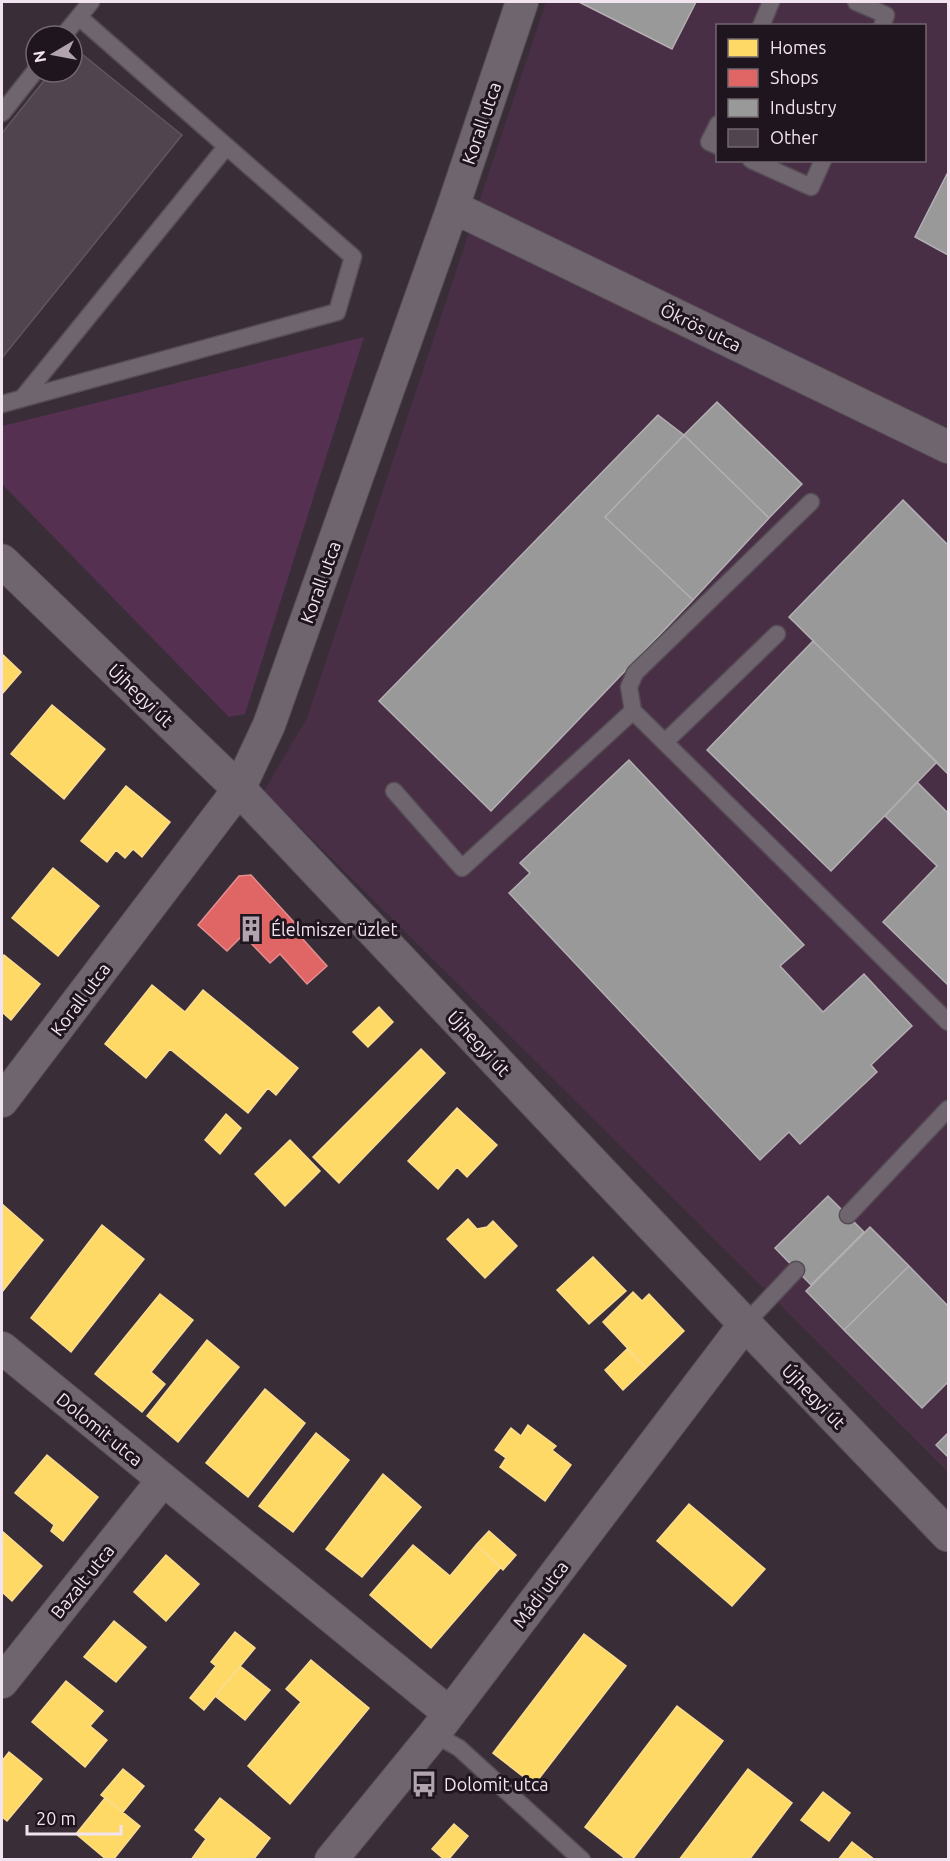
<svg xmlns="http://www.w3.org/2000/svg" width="950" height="1861" font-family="Ubuntu,sans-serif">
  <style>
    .built { fill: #482f45; fill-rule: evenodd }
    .green { fill: #553051 }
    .homes { fill: #ffd966; stroke: #fbdc8f; stroke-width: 1.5 }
    .shops { fill: #e06666; stroke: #e58c8f; stroke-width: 1.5 }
    .industry { fill: #999; stroke: #b3afb3; stroke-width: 1.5 }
    .building { fill: #50454e; stroke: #60565e; stroke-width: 1.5 }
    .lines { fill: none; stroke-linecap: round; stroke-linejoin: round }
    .service-casing { stroke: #564c55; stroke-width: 19 }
    .minor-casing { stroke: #564c55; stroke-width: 34 }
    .tertiary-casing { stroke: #564c55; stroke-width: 35 }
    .service { stroke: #6f656e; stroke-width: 16 }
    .minor { stroke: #6f656e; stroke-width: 32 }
    .tertiary { stroke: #6f656e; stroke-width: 33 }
    .labels { text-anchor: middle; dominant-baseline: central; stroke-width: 6; stroke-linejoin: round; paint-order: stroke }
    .street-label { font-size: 18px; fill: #f1e3ef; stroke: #1f151e }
    .poi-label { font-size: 18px; fill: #f1e3ef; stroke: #1f151e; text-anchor: start }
  </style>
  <rect width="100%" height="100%" fill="#392e38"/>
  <path class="built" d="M546 2H948V1472L264 791 307 718ZM718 26H924V160H718Z"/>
  <path class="green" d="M364 337 245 714 229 717 2 484V426Z"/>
  <path class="homes" d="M2 654 21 672 2 694Z
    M52 705 105 749 64 799 11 754Z
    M126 786 170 822 142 857 133 849 125 858 116 850 107 862 81 841Z
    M53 868 99 906 58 956 12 918Z
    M4 955 40 984 11 1020 2 1012V958Z
    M152 985 185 1012 203 990 298 1068 276 1095 268 1088 248 1113 170 1049 146 1078 105 1044Z
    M379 1007 393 1022 368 1047 353 1032Z
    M421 1049 445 1073 339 1183 313 1157Z
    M457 1108 497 1145 467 1177 457 1167 438 1189 408 1161Z
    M226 1114 241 1128 220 1154 205 1140Z
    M290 1140 320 1171 285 1206 255 1174Z
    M2 1204 43 1240 2 1292Z
    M468 1219 477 1229 487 1227 493 1221 517 1246 485 1278 447 1239Z
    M102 1225 144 1259 71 1352 31 1318Z
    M593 1257 626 1291 589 1324 557 1290Z
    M633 1292 642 1301 649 1294 684 1331 646 1368 603 1322Z
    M160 1294 193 1320 151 1372 165 1384 142 1412 95 1374Z
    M207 1340 239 1367 178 1442 147 1416Z
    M627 1349 646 1368 623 1390 605 1370Z
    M265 1389 305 1423 248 1497 206 1463Z
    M528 1425 556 1446 552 1450 571 1465 545 1501 500 1467 506 1458 495 1450 511 1428 521 1436Z
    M316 1433 349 1460 293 1532 259 1506Z
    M47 1455 98 1497 63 1541 51 1531 54 1525 15 1493Z
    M383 1474 421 1507 362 1577 326 1549Z
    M689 1504 765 1569 732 1606 657 1541Z
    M2 1531 42 1566 12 1601 2 1592Z
    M489 1531 516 1555 503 1570 476 1545Z
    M413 1545 450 1576 476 1545 501 1567 431 1648 370 1595Z
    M166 1555 199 1584 166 1621 134 1592Z
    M114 1621 146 1647 116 1682 84 1657Z
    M235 1632 255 1648 204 1710 190 1698 216 1666 211 1662Z
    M584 1634 626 1666 534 1785 493 1753Z
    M311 1660 369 1708 290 1804 248 1766 301 1702 286 1689Z
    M240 1666 270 1690 245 1720 215 1696Z
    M66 1681 103 1711 90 1726 107 1740 85 1767 32 1722Z
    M677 1706 723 1741 632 1860H627L585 1827Z
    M9 1752 42 1779 7 1821 2 1817V1761Z
    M123 1769 144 1786 123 1812 101 1795Z
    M748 1769 792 1803 749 1860H679Z
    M823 1792 850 1813 829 1841 801 1820Z
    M105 1798 140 1826 113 1860H107L76 1834Z
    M220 1798 270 1838 253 1860H191L206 1839 195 1830Z
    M454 1824 468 1836 448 1860H445L432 1849Z
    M852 1842 875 1860H838Z"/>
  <path class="shops" d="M251 875 303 932 300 936 327 966 307 984 280 954 270 963 243 935 227 951 198 925 239 876Z"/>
  <path class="industry" d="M579 2H696L672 49Z
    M948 172V255L915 237Z
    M717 402 802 484 769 518 684 435Z
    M658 415 684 435 605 517 693 600 491 811 379 701Z
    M684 435 769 518 693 600 605 517Z
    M903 500 948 545V774L789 617Z
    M813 641 937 762 831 871 707 750Z
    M629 760 804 945 780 966 823 1012 864 974 912 1026 871 1065 877 1072 800 1144 789 1132 760 1160 509 893 530 873 520 863Z
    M917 782 948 813V985L883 922 937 866 885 816Z
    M828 1196 864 1232 811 1285 775 1248Z
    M870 1227 909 1266 844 1330 806 1291Z
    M909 1266 948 1306V1382L922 1408 844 1330Z
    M948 1433V1457L936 1445Z"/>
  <path class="building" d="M72 46 182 135 2 358V133L51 72H72Z"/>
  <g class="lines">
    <g class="service-casing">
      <path id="service" d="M856 2 886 15 882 26
        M761 26 771 2
        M63 36 91 2
        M2 113 36 70
        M718 124 709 142 718 146
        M751 160 811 187 823 160
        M24 396 226 147
        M2 404 337 312 353 257 79 17
        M633 711 629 687 635 673 811 502
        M665 742 777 634
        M394 791 462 868 633 711 948 1022
        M848 1215 948 1109
        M745 1324 796 1270
        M434 1734 459 1748 582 1860"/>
    </g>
    <g class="minor-casing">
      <path id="minor" d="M453 207 948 447
        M2 1101 239 789 269 725 453 207 522 2
        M2 1348 449 1713
        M2 1682 163 1480
        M331 1860 434 1734 745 1324"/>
    </g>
    <g class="tertiary-casing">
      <path id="tertiary" d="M2 561 239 789 745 1324 948 1535"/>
    </g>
    <use href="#service" class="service"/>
    <use href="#minor" class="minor"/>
    <use href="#tertiary" class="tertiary"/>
  </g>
  <defs>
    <g id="building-bare" transform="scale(2.07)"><path d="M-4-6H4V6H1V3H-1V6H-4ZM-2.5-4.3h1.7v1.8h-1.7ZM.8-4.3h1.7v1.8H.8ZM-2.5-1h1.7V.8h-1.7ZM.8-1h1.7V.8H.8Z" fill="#b1a4af" stroke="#1f151e" stroke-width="2.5" paint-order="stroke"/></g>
    <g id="bus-bare" transform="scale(2.07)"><path d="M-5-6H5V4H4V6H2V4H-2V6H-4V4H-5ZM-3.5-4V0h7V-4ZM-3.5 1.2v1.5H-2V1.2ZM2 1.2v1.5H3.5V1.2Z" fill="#b1a4af" stroke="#1f151e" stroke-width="2.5" paint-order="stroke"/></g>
  </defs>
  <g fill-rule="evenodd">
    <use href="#building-bare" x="251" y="929"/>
    <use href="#bus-bare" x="424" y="1784"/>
  </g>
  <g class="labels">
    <g class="street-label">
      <text transform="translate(481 123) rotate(-71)">Korall utca</text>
      <text transform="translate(701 327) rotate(26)">Ökrös utca</text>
      <text transform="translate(320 582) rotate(-70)">Korall utca</text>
      <text transform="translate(141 695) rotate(44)">Újhegyi út</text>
      <text transform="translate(80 999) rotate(-53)">Korall utca</text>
      <text transform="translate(479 1043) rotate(47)">Újhegyi út</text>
      <text transform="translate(814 1396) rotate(46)">Újhegyi út</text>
      <text transform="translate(100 1429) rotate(39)">Dolomit utca</text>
      <text transform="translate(82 1581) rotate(-51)">Bazalt utca</text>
      <text transform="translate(540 1594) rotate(-53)">Mádi utca</text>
    </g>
    <g class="poi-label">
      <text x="271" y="929">Élelmiszer üzlet</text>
      <text x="444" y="1784">Dolomit utca</text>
    </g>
  </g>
  <rect width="950" height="1861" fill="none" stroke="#f1e3ef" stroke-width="6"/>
  <rect x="716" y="24" width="210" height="138" fill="#1f151e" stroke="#736772" stroke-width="1.5"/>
  <rect x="728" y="39" width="30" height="18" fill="#ffd966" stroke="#736772" stroke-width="1.5"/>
  <text x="770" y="54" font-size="18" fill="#f1e3ef">Homes</text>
  <rect x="728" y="69" width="30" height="18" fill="#e06666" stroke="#736772" stroke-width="1.5"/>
  <text x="770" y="84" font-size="18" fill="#f1e3ef">Shops</text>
  <rect x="728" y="99" width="30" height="18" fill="#999999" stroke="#736772" stroke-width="1.5"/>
  <text x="770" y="114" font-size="18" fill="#f1e3ef">Industry</text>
  <rect x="728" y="129" width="30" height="18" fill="#50454e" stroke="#736772" stroke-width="1.5"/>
  <text x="770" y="144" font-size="18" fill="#f1e3ef">Other</text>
  <g transform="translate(54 54) rotate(260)"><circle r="28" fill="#1f151e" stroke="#736772" stroke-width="1.5"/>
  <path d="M0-4.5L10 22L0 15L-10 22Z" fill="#b1a4af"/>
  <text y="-9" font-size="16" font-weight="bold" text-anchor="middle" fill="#f1e3ef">N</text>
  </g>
  <path d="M27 1825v9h94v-9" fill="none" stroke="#f1e3ef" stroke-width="3"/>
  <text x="36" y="1825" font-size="18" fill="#f1e3ef" stroke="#1f151e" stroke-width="4.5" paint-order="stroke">20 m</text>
</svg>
